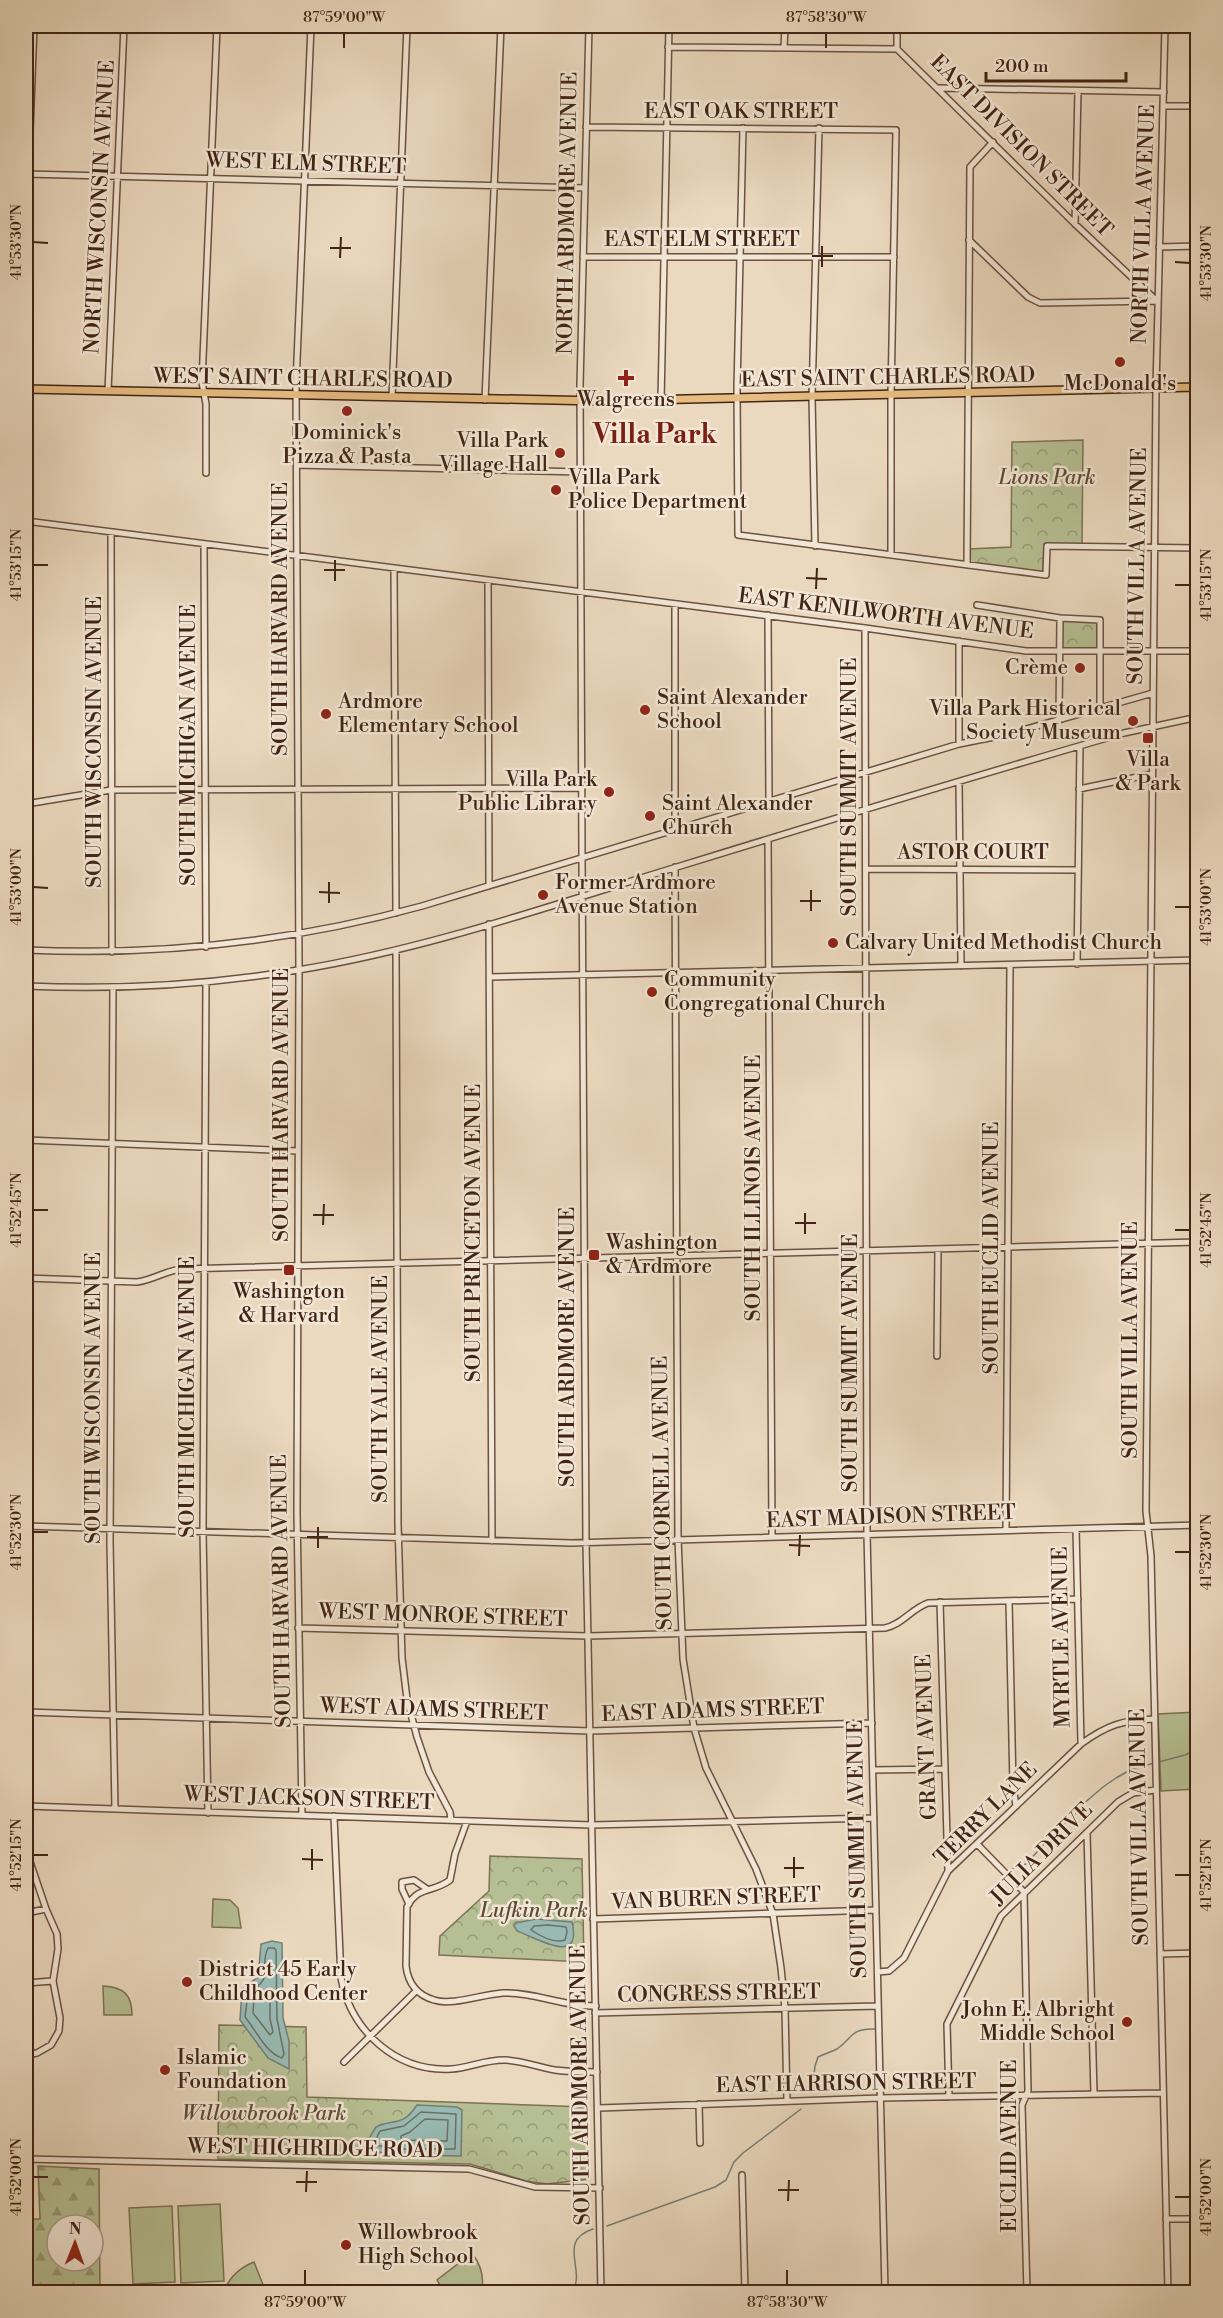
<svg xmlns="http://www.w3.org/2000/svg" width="1223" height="2318" font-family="'Libre Bodoni',serif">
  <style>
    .grass { fill: #b6bf93; stroke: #7c7254; stroke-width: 1.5 }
    .forest { fill: url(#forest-firs); stroke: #7c7254; stroke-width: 1.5; fill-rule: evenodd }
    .park { fill: url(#park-crowns); stroke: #7c7254; stroke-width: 1.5 }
    .water { fill: #98bab3; stroke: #757e74; stroke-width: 1.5 }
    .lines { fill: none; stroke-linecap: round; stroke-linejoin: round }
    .shore { stroke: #6c6f64; stroke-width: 1.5 }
    .stream { stroke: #757e74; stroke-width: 1.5 }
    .minor-casing { stroke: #6c5140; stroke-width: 8 }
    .major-casing { stroke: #412416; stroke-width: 10 }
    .minor { stroke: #f2e6d5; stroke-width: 5 }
    .major { stroke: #e6bc80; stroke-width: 7 }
    .ticks { fill: none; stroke: #412416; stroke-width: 2 }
    .poi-dot { fill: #8f2418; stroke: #f2e6d5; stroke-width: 2 }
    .labels { text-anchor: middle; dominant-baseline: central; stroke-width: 5; stroke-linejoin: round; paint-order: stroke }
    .street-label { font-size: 21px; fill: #412416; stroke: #f2e6d5 }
    .poi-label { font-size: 21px; fill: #412416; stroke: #f2e6d5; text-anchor: start }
    .park-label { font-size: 21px; font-style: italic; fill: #5e4b35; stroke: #f2e6d5 }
    .district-label { font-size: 27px; font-weight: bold; fill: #7a1f14; stroke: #f2e6d5 }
    .neatline { fill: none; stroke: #412416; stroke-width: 2 }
    .ticks-label { font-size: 15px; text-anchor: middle; fill: #412416 }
  </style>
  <defs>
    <pattern id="forest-firs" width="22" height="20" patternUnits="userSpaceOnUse" patternTransform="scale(1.5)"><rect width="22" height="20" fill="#b6bf93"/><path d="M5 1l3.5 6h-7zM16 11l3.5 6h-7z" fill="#969b77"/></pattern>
    <pattern id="park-crowns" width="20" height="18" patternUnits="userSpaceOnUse" patternTransform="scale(1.5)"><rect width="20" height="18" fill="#b6bf93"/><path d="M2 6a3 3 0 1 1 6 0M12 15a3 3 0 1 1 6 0" fill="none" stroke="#969b77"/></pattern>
  </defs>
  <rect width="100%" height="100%" fill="#ebd9bf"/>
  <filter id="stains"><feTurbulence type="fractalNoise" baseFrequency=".00333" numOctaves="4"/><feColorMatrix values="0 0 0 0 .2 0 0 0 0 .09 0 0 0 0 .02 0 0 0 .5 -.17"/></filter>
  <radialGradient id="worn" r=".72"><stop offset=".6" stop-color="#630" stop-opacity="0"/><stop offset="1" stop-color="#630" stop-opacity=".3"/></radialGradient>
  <path class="grass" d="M1197 1712V1789L1161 1791 1158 1714Z
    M213 1899 230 1900 238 1908 241 1928 212 1927Z
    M103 1986C124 1987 132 1995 132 2015H104Z
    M220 2204 224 2281 181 2283 178 2206Z
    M172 2206 175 2282 133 2284 129 2208Z
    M472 2253C481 2265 485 2278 481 2292H444L437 2280Z
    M254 2262 266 2292H224C229 2277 239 2268 254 2262Z"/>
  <path class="forest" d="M38 2166 99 2169 100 2292H26V2219H40ZM57 2225H93V2261H57Z"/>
  <path class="park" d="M1083 440 1082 544H1044L1043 572 968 563 969 549 1011 547 1012 442Z
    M1061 619 1099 621V650H1061Z
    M490 1856 582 1859 584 1962 439 1955 440 1936 489 1891Z
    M219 2025 306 2027 307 2097 587 2107 589 2179 547 2184 526 2181 470 2164 218 2159Z"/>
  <path class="water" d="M536 1919 572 1922C583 1968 535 1937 517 1931L514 1926 516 1923Z
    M272 1941 282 1943 283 2018 289 2041V2069L268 2058 240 2020 242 1989 258 1977 261 1944Z
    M417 2105 457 2107 462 2110 461 2156 403 2155 368 2151 365 2149 366 2143 376 2127C394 2118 402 2128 417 2105Z"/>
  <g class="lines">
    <path class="shore" d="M548 1925 566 1927 567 1932 565 1940C554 1944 540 1936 531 1930L534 1926Z
      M268 1948H274L276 1950 277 2019 284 2054 282 2058C265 2052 256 2030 245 2017L248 1993C277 1976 258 1969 268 1948Z
      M266 1989 270 1991V2019L273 2032 270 2035 253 2013 254 1998Z
      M421 2112 456 2114 455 2149H403L373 2145 380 2131 404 2126Z
      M425 2119 448 2120 447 2141 401 2140V2136L410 2132Z"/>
    <path class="stream" d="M1012 1869 1026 1864 1057 1830 1074 1816 1082 1805 1103 1787 1116 1778 1132 1769 1185 1755 1198 1749
      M812 2092 815 2066 818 2057C824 2054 831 2052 837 2049 852 2039 850 2028 875 2029
      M607 2226 715 2187 726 2180 734 2162 743 2153 801 2109
      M572 2292C587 2271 556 2241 593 2229"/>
    <g class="minor-casing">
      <path id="minor" d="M589 26 580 385 582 858 586 1542 601 2292
        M1165 26 1156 388 1146 1511 1151 1556 1168 2292
        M26 31 82 26
        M668 47 897 49 1075 224 1157 301
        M784 48 785 26
        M897 49V26
        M939 88 1164 92
        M1163 106H1198
        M586 127 896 130 891 395V555
        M743 128 737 388 738 535 1046 575 1047 546 1198 548
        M26 174 585 188
        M1075 224 1078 91
        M26 235 34 26
        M969 240 1028 297 1040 303 1157 301
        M1159 247 1198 246
        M583 257H894
        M108 391 124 26
        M392 397 407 26
        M485 400 501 26
        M661 400 669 26
        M297 465 581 472
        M206 473V404L202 382 217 26
        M26 521 865 628 1026 651H1189
        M111 532 112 952
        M204 544 206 947
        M815 546 812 397 819 128
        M967 565 970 167 993 142
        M394 568 396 913
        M488 580 489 886
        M675 604V830
        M977 605 1060 618 1100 620V707
        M768 615 769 802
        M865 628 867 1534 885 2292
        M959 641V744
        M1059 719 1060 618
        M959 782 961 966
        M1079 789 1152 774
        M26 804 111 790 582 788
        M768 839 772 1536
        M675 867 678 1539 683 1659 694 1728 706 1768 756 1869 773 1914 781 1968 785 2008 787 2101
        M867 869 1078 870
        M489 924 492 1541
        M26 950C160 956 292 942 422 906L959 744 1009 734 1153 693
        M396 950 398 1524 402 1658 407 1699 417 1737 429 1772 450 1812 451 1820
        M1077 964 1080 746
        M490 977 1198 960
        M206 982 203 1531 208 1813
        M26 986C117 990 208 985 298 970 427 949 552 905 677 867 826 821 975 776 1124 733L1198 717
        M113 987 110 1542 115 1809
        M26 1140 298 1151
        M26 1278 137 1282C154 1280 166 1270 183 1269L1198 1242
        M937 1356 938 1249
        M26 1526 571 1543 1198 1525
        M1076 1529 1081 1744
        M1006 1530 1010 965
        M1009 1601 1013 1786 1016 1806
        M940 1602 948 1871
        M298 1628 588 1636 885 1628C903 1624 911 1609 928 1603L1078 1599
        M26 1712 590 1731 872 1723
        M873 1770 944 1769
        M26 1806 592 1825 874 1818
        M302 1815 297 1512 299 970 296 384 311 26
        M334 1816 341 1978C351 2031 396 2072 451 2069 470 2068 486 2059 506 2060 523 2061 538 2067 555 2070 569 2072 583 2072 597 2072
        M467 1821 455 1854 450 1880C434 1893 418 1885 407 1907L406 1966C408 1983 417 1995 434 2000 452 2006 483 1994 503 1993 535 1992 564 2007 596 2006
        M1087 1833 1094 2094
        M977 1844 1024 1892 1028 2091 1022 2105 1027 2292
        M26 1850 46 1909 57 1934 58 1949 53 1981 60 2018 59 2031 51 2045 37 2053 26 2055
        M409 1904 402 1889V1882L414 1880 427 1889
        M26 1913 46 1909
        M593 1919 876 1910
        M1160 1954 1198 1953
        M878 1972 889 1971 904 1958 948 1871 1081 1744C1107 1725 1123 1720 1154 1719
        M26 1983 53 1981
        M595 2013 878 2006
        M344 2062 416 1991
        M949 2097 947 2024 1001 1916 1118 1802 1133 1793 1155 1790
        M699 2104 700 2143
        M599 2108 880 2098 1163 2093
        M26 2159 469 2169 535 2187 600 2188
        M742 2175 745 2292
        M1166 2219H1198"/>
    </g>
    <g class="major-casing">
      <path id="major" d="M26 389 599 401 1198 387"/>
    </g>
    <use href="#minor" class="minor"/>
    <use href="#major" class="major"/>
  </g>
  <path class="ticks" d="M344 48V33M826 48V33M33 242 48 243M330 248H351M812 256H833M340 258 341 237M1175 262 1190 263M822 267V246M33 565H48M324 570H345M806 578 827 579M335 581V560M1175 585H1190M816 589 817 568M33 887 48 888M319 892 340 893M800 901H821M329 903V882M1175 907H1190M811 911V890M33 1210H48M313 1215H334M795 1223H816M323 1225 324 1204M1175 1230H1190M805 1234V1213M33 1532H48M307 1537H328M789 1545 810 1546M318 1548V1527M1175 1552H1190M799 1556 800 1535M33 1855H48M302 1859 323 1860M784 1868H804M312 1870V1849M1175 1875H1190M794 1878V1857M33 2177H48M296 2182H317M778 2190H799M306 2192 307 2171M1175 2197H1190M788 2201 789 2180M305 2285V2270M787 2285V2270"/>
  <g class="poi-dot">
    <circle cx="1120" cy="362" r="6"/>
    <path d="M623 369h6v6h6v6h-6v6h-6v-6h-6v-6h6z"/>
    <circle cx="347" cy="411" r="6"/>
    <circle cx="560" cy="453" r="6"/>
    <circle cx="556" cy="490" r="6"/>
    <circle cx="1080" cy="668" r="6"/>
    <circle cx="645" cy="710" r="6"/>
    <circle cx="326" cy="714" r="6"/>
    <circle cx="1133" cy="721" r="6"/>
    <rect x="1142" y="732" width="12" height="12" rx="3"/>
    <circle cx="609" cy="792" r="6"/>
    <circle cx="650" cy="816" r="6"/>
    <circle cx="543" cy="895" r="6"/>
    <circle cx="833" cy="943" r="6"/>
    <circle cx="652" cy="992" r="6"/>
    <rect x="588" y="1249" width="12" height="12" rx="3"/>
    <rect x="283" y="1264" width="12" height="12" rx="3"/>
    <circle cx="187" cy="1982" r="6"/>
    <circle cx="1127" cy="2022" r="6"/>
    <circle cx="165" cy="2070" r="6"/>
    <circle cx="346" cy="2245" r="6"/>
  </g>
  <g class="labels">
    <g class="street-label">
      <text x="741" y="112">EAST OAK STREET</text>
      <text transform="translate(1021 146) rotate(45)">EAST DIVISION STREET</text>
      <text transform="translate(306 164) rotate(2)">WEST ELM STREET</text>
      <text transform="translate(100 207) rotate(-87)">NORTH WISCONSIN AVENUE</text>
      <text transform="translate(568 213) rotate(-89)">NORTH ARDMORE AVENUE</text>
      <text transform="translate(1144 224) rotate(-88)">NORTH VILLA AVENUE</text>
      <text x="702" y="240">EAST ELM STREET</text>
      <text transform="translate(888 378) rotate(-1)">EAST SAINT CHARLES ROAD</text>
      <text transform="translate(303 379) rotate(1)">WEST SAINT CHARLES ROAD</text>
      <text transform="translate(1138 566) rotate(-89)">SOUTH VILLA AVENUE</text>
      <text transform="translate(886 614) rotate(7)">EAST KENILWORTH AVENUE</text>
      <text transform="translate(281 619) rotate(-90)">SOUTH HARVARD AVENUE</text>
      <text transform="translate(95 742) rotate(-90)">SOUTH WISCONSIN AVENUE</text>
      <text transform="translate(189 745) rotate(-90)">SOUTH MICHIGAN AVENUE</text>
      <text transform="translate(850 787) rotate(-90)">SOUTH SUMMIT AVENUE</text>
      <text x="973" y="853">ASTOR COURT</text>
      <text transform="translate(282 1105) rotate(-90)">SOUTH HARVARD AVENUE</text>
      <text transform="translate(754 1188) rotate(-90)">SOUTH ILLINOIS AVENUE</text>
      <text transform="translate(474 1233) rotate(-90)">SOUTH PRINCETON AVENUE</text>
      <text transform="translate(992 1248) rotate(-90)">SOUTH EUCLID AVENUE</text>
      <text transform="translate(1131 1340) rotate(-90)">SOUTH VILLA AVENUE</text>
      <text transform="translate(568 1347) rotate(-90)">SOUTH ARDMORE AVENUE</text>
      <text transform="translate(851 1363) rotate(-90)">SOUTH SUMMIT AVENUE</text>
      <text transform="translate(381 1389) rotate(-90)">SOUTH YALE AVENUE</text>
      <text transform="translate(188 1397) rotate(-90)">SOUTH MICHIGAN AVENUE</text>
      <text transform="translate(94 1398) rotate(-90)">SOUTH WISCONSIN AVENUE</text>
      <text transform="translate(663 1493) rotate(-91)">SOUTH CORNELL AVENUE</text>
      <text transform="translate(891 1517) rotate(-2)">EAST MADISON STREET</text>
      <text transform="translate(282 1591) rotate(-91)">SOUTH HARVARD AVENUE</text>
      <text transform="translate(443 1616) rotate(2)">WEST MONROE STREET</text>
      <text transform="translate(1062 1637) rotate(-91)">MYRTLE AVENUE</text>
      <text transform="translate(434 1710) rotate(2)">WEST ADAMS STREET</text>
      <text transform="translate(713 1711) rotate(-2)">EAST ADAMS STREET</text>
      <text transform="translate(927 1737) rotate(-92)">GRANT AVENUE</text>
      <text transform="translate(309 1799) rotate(2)">WEST JACKSON STREET</text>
      <text transform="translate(986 1814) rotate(-45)">TERRY LANE</text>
      <text transform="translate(1140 1827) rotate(-91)">SOUTH VILLA AVENUE</text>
      <text transform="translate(858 1849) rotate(-91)">SOUTH SUMMIT AVENUE</text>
      <text transform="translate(1042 1854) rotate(-45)">JULIA DRIVE</text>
      <text transform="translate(716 1899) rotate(-2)">VAN BUREN STREET</text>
      <text transform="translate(719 1994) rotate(-1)">CONGRESS STREET</text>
      <text transform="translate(846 2084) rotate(-1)">EAST HARRISON STREET</text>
      <text transform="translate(581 2085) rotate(-91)">SOUTH ARDMORE AVENUE</text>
      <text transform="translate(1010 2146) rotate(-90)">EUCLID AVENUE</text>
      <text transform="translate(315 2149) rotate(1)">WEST HIGHRIDGE ROAD</text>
    </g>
    <g class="poi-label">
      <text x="1120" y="384" text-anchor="middle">McDonald's</text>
      <text x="626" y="400" text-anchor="middle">Walgreens</text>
      <text x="347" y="433" text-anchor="middle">Dominick's<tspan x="347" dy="24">Pizza &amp; Pasta</tspan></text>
      <text x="548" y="441" text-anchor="end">Villa Park<tspan x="548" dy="24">Village Hall</tspan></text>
      <text x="568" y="478">Villa Park<tspan x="568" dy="24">Police Department</tspan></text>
      <text x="1068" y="668" text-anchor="end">Crème</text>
      <text x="657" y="698">Saint Alexander<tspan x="657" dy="24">School</tspan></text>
      <text x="338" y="702">Ardmore<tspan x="338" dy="24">Elementary School</tspan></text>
      <text x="1121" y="709" text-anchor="end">Villa Park Historical<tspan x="1121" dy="24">Society Museum</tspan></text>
      <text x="1148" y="760" text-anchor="middle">Villa<tspan x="1148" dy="24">&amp; Park</tspan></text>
      <text x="597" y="780" text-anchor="end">Villa Park<tspan x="597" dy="24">Public Library</tspan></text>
      <text x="662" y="804">Saint Alexander<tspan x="662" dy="24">Church</tspan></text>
      <text x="555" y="883">Former Ardmore<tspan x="555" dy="24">Avenue Station</tspan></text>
      <text x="845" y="943">Calvary United Methodist Church</text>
      <text x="664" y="980">Community<tspan x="664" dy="24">Congregational Church</tspan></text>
      <text x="606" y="1243">Washington<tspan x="606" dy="24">&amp; Ardmore</tspan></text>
      <text x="289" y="1292" text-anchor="middle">Washington<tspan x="289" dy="24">&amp; Harvard</tspan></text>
      <text x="199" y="1970">District 45 Early<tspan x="199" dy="24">Childhood Center</tspan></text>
      <text x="1115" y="2010" text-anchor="end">John E. Albright<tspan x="1115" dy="24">Middle School</tspan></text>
      <text x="177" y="2058">Islamic<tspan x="177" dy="24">Foundation</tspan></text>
      <text x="358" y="2233">Willowbrook<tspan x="358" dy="24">High School</tspan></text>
    </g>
    <g class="park-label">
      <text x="1047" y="478">Lions Park</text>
      <text x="534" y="1911">Lufkin Park</text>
      <text x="264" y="2114">Willowbrook Park</text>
    </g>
    <g class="district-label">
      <text x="655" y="435">Villa Park</text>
    </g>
  </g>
  <rect width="1223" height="2318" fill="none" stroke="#ebd9bf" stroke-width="66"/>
  <g transform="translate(75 2243) rotate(1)"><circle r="28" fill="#f2e6d5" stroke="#ab9889" stroke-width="1.5"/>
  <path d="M0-4.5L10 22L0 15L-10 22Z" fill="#8f2418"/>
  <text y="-9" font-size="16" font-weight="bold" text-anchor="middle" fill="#412416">N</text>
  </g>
  <path d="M986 72v9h140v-9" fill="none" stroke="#412416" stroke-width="3"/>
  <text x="995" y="72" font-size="18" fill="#412416" stroke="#f2e6d5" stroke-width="4.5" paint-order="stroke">200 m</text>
  <rect x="33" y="33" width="1157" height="2252" class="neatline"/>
  <g class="ticks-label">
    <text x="344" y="22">87°59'00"W</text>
    <text x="826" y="22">87°58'30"W</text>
    <text transform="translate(16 242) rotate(-90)" y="5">41°53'30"N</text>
    <text transform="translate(1206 263) rotate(-90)" y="5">41°53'30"N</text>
    <text transform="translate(16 565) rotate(-90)" y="5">41°53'15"N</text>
    <text transform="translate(1206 585) rotate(-90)" y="5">41°53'15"N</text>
    <text transform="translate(16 887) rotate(-90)" y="5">41°53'00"N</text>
    <text transform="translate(1206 907) rotate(-90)" y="5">41°53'00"N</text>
    <text transform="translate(16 1210) rotate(-90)" y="5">41°52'45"N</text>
    <text transform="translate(1206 1230) rotate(-90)" y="5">41°52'45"N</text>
    <text transform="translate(16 1532) rotate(-90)" y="5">41°52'30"N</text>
    <text transform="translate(1206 1552) rotate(-90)" y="5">41°52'30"N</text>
    <text transform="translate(16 1855) rotate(-90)" y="5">41°52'15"N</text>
    <text transform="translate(1206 1875) rotate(-90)" y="5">41°52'15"N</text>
    <text transform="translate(16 2177) rotate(-90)" y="5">41°52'00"N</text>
    <text transform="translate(1206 2197) rotate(-90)" y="5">41°52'00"N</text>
    <text x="305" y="2307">87°59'00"W</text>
    <text x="787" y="2307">87°58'30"W</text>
  </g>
  <rect width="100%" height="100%" filter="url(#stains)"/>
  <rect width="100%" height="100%" fill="url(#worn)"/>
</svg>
